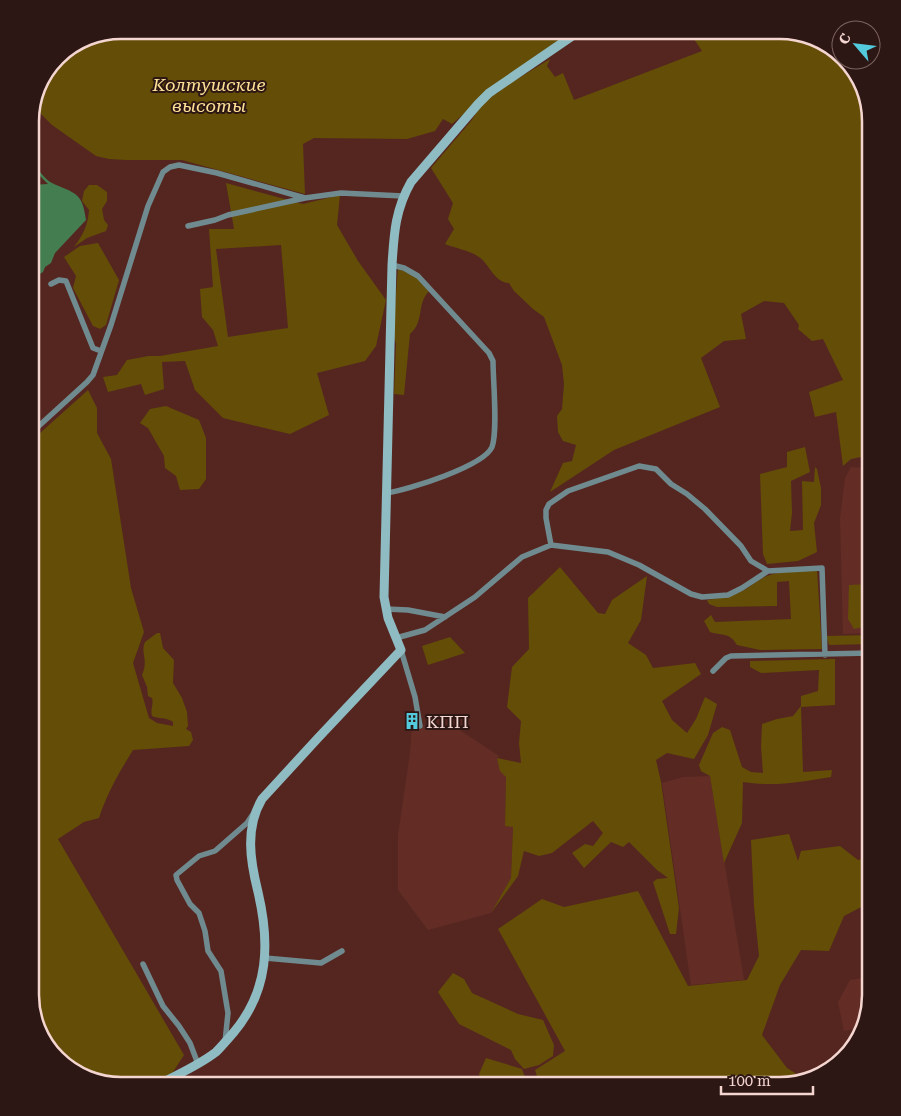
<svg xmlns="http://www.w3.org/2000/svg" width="901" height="1116" font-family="'Roboto Serif',serif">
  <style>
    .built { fill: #632d26 }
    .green { fill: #634d07; fill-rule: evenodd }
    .water { fill: #447d50 }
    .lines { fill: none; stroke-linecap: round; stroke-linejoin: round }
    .street { stroke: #708b90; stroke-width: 5.5 }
    .secondary { stroke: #8fbbc2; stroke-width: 9 }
    .labels { text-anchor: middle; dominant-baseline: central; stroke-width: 4; stroke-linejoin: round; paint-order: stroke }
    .park-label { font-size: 18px; font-style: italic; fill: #fee197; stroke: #2c1714 }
    .poi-label { font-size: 18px; fill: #f4d5d0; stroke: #2c1714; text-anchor: start }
    .rim { fill: none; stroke: #f4d5d0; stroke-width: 2.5 }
  </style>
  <rect width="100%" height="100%" fill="#552620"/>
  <path class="built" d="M851 467 871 468V633L843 634 840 518 845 478Z
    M412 725 458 729 499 756 497 758 506 776 505 826 513 827 511 878 491 913 428 930 398 890V835L410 753Z
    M710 776 744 980 691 985 662 783 683 777Z
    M868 977 871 995 862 1027 844 1031 838 1002 850 980Z"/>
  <path class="green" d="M121 30H573L501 81V89L550 59 547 66 555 77 563 73 574 100 702 51 688 30H786L825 42 841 57V60H844L855 70 871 121V455L851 459 843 466 836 412 815 417 809 392 843 380 823 339 812 341 798 329 799 325 784 303 764 301 741 314 746 339 724 341 701 358 720 407 614 450 550 492 563 463 572 461 576 445 563 441 558 432 557 416 562 409 564 384 562 365 544 317 533 309 514 291 509 283C494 282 490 265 479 257 471 251 455 248 445 244L454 229 448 219 453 203 431 168 471 121 487 96 498 93 499 83 452 124 443 119 435 131 407 139 314 138 303 144 305 194 182 160H126L109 159 96 156 52 125 33 106 39 81 61 53Z
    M226 183 303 204 340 195 337 225 358 261 386 300 376 346 365 361 317 373 329 415 290 434 223 418 195 390 185 361 162 362 164 389 145 395 141 384 108 392 103 377 117 375 127 360 149 356H160L218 346 213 330 202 317 200 289 213 287 209 229H234ZM281 245 288 328 228 337 216 249Z
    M89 185H97L107 192V201L102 209 104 220 108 225 106 231 87 238 74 247C83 235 88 225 89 210L82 201 84 191Z
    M98 243 119 280 106 325 100 329 93 326 73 288 76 276 64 257 80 246Z
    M398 268 417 278 429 291C416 305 425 321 410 334L404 395 394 394 396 344 393 333Z
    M88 390 97 408V433L111 459 131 588 144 632 133 663 149 718 157 723 173 726V722C167 717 158 719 152 716 150 709 154 704 152 698L148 696 147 687 142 675C149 659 140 654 145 642L157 633H160L163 648 174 660 173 683 182 698 187 712 188 726 186 729 191 732 193 740 189 746 133 750C120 771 107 793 99 818L84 822 58 839 184 1055 173 1072 150 1086H121L76 1074 46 1046 30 995V442Z
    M166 406 199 420 206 438V479L199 489 180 490 176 476 165 468 164 456 148 428 140 423 150 409Z
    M805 447 810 472 791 481 792 513 790 531 803 530 802 481 814 482 815 467 817 469 821 488V505L814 523 817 552 798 561 767 564 763 554 760 474 787 467V452Z
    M560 567 598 613 605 614 612 600 647 576 641 620 628 643 646 655 653 668 695 663 701 674 662 701 672 720 687 733 696 719 705 697 717 704 708 735 694 759 667 753 656 760 661 782 679 908 676 934H670L653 882 657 879 668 878 657 870 629 842 623 847 611 842 584 868 572 853 585 844 593 846 603 833 593 821 552 853 539 856 524 851 518 876 491 913 511 878 513 827 505 826 506 777 500 771 497 758 521 763 519 743 521 721 507 707 512 667 529 649 528 598Z
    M817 569 822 649 760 650 737 645C729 632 723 636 710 632L704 621 711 615 715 622 791 619 789 581 777 582V606L717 607 709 604 707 600C720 598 732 596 744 590 752 586 759 579 767 576 780 571 802 571 817 569Z
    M870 584 871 593 864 595 867 608H871L869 626 854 629 848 619 849 585Z
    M871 635V644L829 645 826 636Z
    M450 637 465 653 428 665 422 646Z
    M835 659V705L801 707 803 772 832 770 831 777C802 782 773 787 743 782L742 823 724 863 710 776 701 771 699 765 713 733 722 727 730 730 742 767 751 772 763 773 761 747 762 724 777 719 793 716 801 706V696L818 691 819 670 761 673 750 667V661Z
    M789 834 798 861 801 851 840 846 858 860 871 858V902L844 916 829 951 801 950 780 985 762 1035 787 1068 805 1079 780 1086H540L535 1070 565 1051 498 929 542 899 564 907 638 891 688 986 747 980 759 956 754 906 751 840Z
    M453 973 464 979 472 993 518 1014 543 1020 554 1045 553 1056 539 1065 524 1069 515 1059 511 1050 459 1024 438 992Z
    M486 1058 522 1069 528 1086H484L479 1074Z"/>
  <path class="water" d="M30 161C37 167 44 179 52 183 75 194 82 191 86 220L55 253 51 263 45 267 43 272 30 280V185L48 184 30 166Z"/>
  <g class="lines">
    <path class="street" d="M188 226 215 220 228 215 305 198 341 193 403 196
      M51 284 59 280 66 281 93 348 101 351
      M30 434 87 382 93 375 111 325 148 206 163 172 170 167 179 165 217 173 305 198
      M387 493C408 490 484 466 492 447 498 431 493 380 493 361L489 353 418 276 404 268 392 265
      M551 545 546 518V510L549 504 568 491 639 466 656 469 671 484 687 494 705 509 741 546 751 561 768 571
      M768 571 822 568 825 655
      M386 609 408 610 445 617
      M396 638 425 630 475 597 522 557 551 545 608 552 639 565 691 594 702 597 728 595 742 588 768 571
      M401 650 415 697 420 726
      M713 671 726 658 731 656 871 653
      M265 958 321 963 342 951
      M143 964 163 1006 179 1026 190 1043 198 1064
      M225 1042 228 1013 221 971 208 951 205 931 199 913 190 904 177 880 176 875 199 856 215 851 247 823 253 814
      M174 1078 197 1081 224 1086"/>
    <path class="secondary" d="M156 1086C176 1075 198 1066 216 1052 222 1046 228 1039 234 1032 269 990 270 943 258 892 250 860 245 828 262 799L318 738 401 650 388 618 384 597 392 265C394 234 395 210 411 182L478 104 489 93 581 30"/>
  </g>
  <defs>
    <g id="building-bare" transform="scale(1.35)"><path d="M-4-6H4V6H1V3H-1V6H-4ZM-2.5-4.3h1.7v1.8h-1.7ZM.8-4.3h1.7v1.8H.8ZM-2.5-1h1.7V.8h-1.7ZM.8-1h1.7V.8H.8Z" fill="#54cadd" stroke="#2c1714" stroke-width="2.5" paint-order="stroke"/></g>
  </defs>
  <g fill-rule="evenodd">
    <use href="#building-bare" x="412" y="721"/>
  </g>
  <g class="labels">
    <g class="park-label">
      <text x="209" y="84">Колтушские<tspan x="209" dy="21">высоты</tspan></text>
    </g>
    <g class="poi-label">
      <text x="426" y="721">КПП</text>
    </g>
  </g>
  <path d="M0 0H901V1116H0ZM121 39H780A82 82 0 0 1 862 121V995A82 82 0 0 1 780 1077H121A82 82 0 0 1 39 995V121A82 82 0 0 1 121 39Z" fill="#2c1714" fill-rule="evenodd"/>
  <path class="rim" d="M121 39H780A82 82 0 0 1 862 121V995A82 82 0 0 1 780 1077H121A82 82 0 0 1 39 995V121A82 82 0 0 1 121 39Z"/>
  <g transform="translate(856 45) rotate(298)"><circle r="24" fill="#2c1714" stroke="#7c635f"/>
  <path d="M0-4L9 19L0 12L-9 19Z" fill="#54cadd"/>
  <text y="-8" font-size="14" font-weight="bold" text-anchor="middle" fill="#f4d5d0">С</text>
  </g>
  <path d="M721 1086v8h92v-8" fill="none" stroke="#f4d5d0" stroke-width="2.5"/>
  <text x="728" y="1086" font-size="15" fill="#f4d5d0" stroke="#2c1714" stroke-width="4" paint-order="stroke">100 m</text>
</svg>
